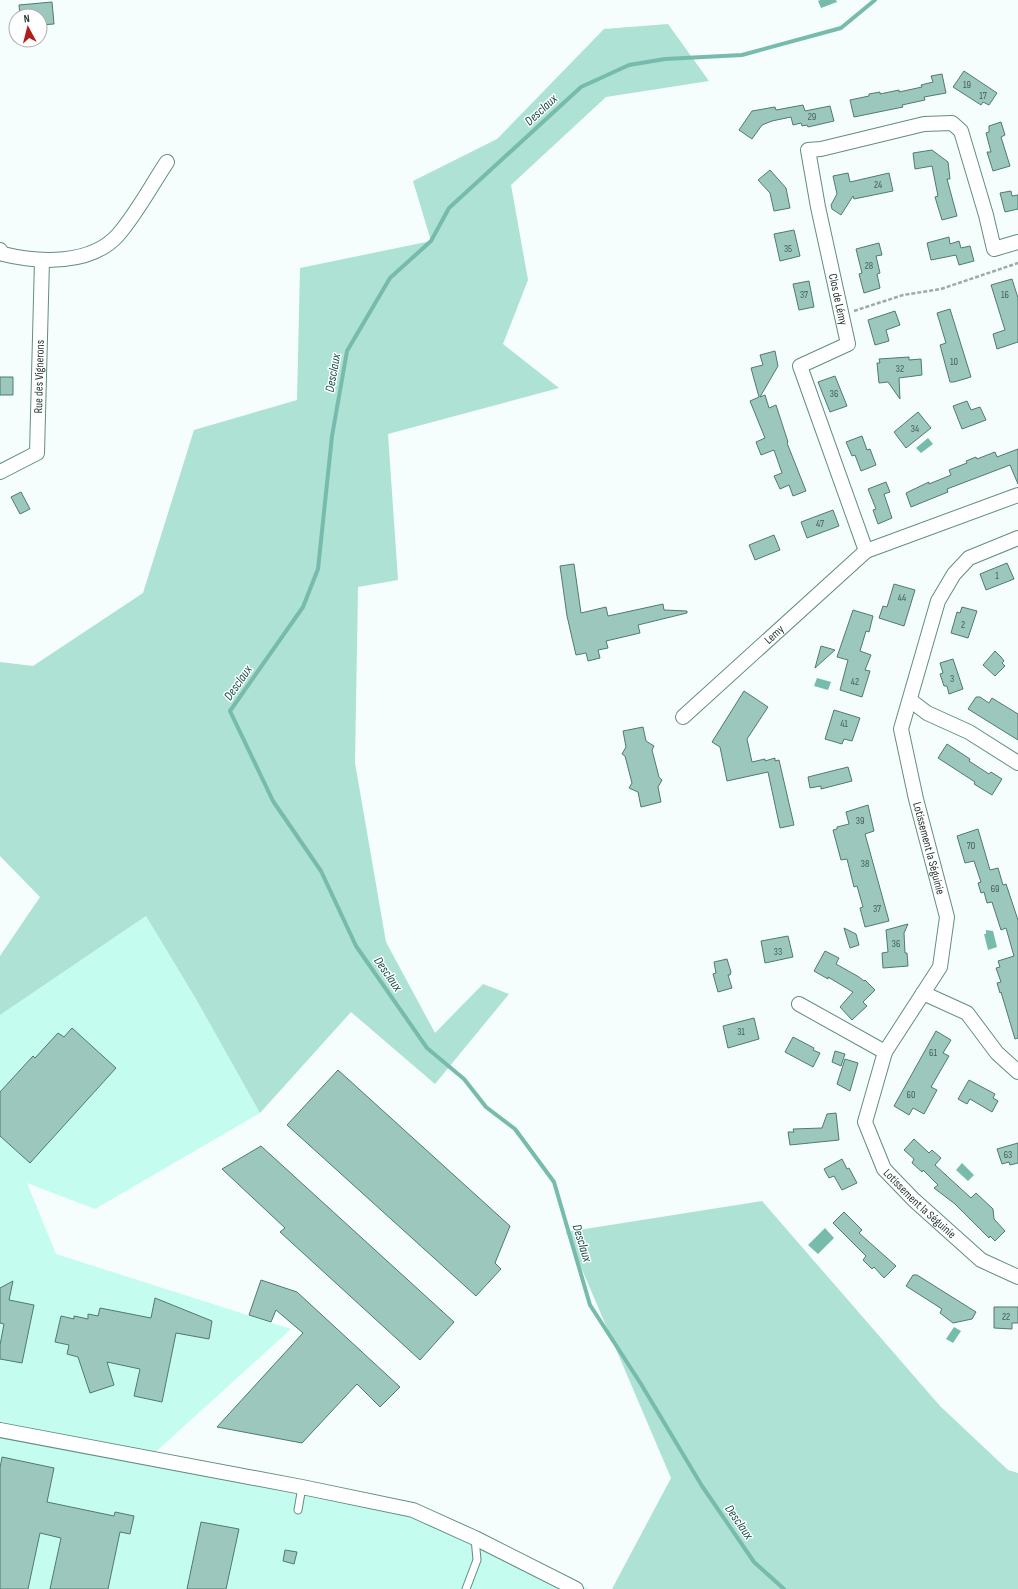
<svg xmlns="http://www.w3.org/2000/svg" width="1018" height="1589" font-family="'Sofia Sans Condensed',sans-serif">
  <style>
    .built { fill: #c4fcef }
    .green { fill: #ade2d5 }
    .water { fill: #77bbac }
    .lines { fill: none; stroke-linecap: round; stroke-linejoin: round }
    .stream { stroke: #77bbac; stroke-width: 4 }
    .building { fill: #9bc7bd; stroke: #507a71 }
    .service-casing { stroke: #628d83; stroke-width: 9 }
    .minor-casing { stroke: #628d83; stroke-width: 16 }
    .path { stroke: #9daaa7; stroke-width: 2.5; stroke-dasharray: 4 2; stroke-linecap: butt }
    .service { stroke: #fff; stroke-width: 7 }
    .minor { stroke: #fff; stroke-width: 14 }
    .labels { text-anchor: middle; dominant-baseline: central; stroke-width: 3; stroke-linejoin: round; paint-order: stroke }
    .number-label { font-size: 10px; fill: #445c57 }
    .street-label { font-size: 12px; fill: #273935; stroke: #fff }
    .water-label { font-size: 13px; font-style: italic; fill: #154f45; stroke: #fff }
  </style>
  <rect width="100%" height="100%" fill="#f5fefc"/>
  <path class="built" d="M146 916 196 999 260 1113 95 1209 27 1183 56 1254 291 1329 149 1458 372 1497 589 1589H0V1015Z"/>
  <path class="green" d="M668 24 709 81 606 97 511 185 528 280 503 344 559 388 388 434 398 580 358 587 355 763 386 942 435 1033 483 984 509 994 435 1084 351 1012 260 1113 196 999 146 916 0 1015V956L40 897 0 856V662L33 666 143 593 194 430 297 400 300 268 431 241 413 181 497 139 604 29Z
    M762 1201 940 1406 1008 1470 1018 1473V1589H612L671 1478 566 1232Z"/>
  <path class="water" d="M820 0H836L837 2 821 8 818 1Z
    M928 438 933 444 921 453 916 448Z
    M817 678 831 682 828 690 814 686Z
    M986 930 993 931 997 947 988 950 984 934H986Z
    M962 1163 974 1175 968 1181 956 1170Z
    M825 1228 834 1238 818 1254 808 1245Z
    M954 1327 961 1331 953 1343 946 1339Z"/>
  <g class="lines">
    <path class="stream" d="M784 1589 754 1562 702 1486 641 1384 590 1305 554 1182 515 1129 486 1107 464 1079 427 1048 356 946 321 871 273 801 230 711 303 607 318 569 332 436 347 351 390 278 431 241 449 208 581 87 629 65 665 59 742 55 841 28 875 0"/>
  </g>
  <path class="building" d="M52 2 54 24 40 25V16H20L19 5Z
    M964 71 997 93 989 105 983 102 981 105 953 87Z
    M942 74 946 93 924 97 925 100 902 105 903 107 854 117 850 100 869 96V94L880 92V94L899 90V92L922 87 921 85 933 82 931 76Z
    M803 105 805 111 830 106 834 121 808 127 807 125 802 126 801 123 793 125 791 117 772 121 762 125 752 139 739 130 752 111 775 107 776 110Z
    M1001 122 1005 135 1001 137 1010 166 993 171 987 152H991L986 133 989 132V126Z
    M932 150 948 162 950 179H947L957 216 942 220 935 197 938 196 932 166 915 169 913 153Z
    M770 170 786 188 790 208 774 211 770 193 758 180Z
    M848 173 850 182 889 173 893 191 854 199 853 196 841 215 832 209 831 205 837 194 833 176Z
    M1011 191 1012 196 1018 195V209L1005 212 1000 193Z
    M794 230 800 256 780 261 774 234Z
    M949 237 950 244 959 241 961 248 970 246 974 261 959 265 956 255 931 260 927 243Z
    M879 243 882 255 876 256 880 273 877 274 880 288 864 293 859 274 862 273 856 249Z
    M1012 279 1018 298V342L997 349 993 334 1005 330 991 285Z
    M809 281 814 307 799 310 793 284Z
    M950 309 971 377 954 382H950L940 345 946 343 937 313Z
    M895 311 900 325 886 330 889 341 875 345 868 320Z
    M775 351 778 366 760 397 765 395 769 408 776 405 788 442 787 443 806 491 793 496 789 485 780 489 774 476 782 473 774 450 761 455 756 442 765 438 750 401 759 397 751 368 763 365 760 355Z
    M909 357V360L921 359 922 375 899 378 900 399 888 382 879 383 877 363H880L879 359Z
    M835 376 847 406 830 412 818 382Z
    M0 377H13V395H0Z
    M967 401 971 410 980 407 986 420 962 429 953 406Z
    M918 412 931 428 906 448 894 432Z
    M862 436 867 450 870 449 876 465 861 471 855 455 852 456 846 442Z
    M1018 449V484L1010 465 947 489 948 492 911 507 906 493 929 482V484L951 475 949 470 967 463 966 461 976 457 977 459 995 452 997 457Z
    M886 482 890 492 884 494 892 518 878 524 873 510 876 509 868 489Z
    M21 492 30 509 20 514 11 497Z
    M833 510 839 526 807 538 801 522Z
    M774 535 780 550 755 560 749 545Z
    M1007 563 1014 579 986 590 980 574Z
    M574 564 581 613 606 607 608 616 663 604 664 610 687 611V613L638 625 640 633 606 641 608 648 598 650 600 658 588 661 586 653 576 655 567 616 560 566Z
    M894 584 915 590 904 626 879 618 883 606 887 607Z
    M962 607 977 611 968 638 951 633 957 612 960 613Z
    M853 610 873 616 869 632 866 631 860 651 871 655 865 670 870 671 862 697 840 690 848 660 837 657Z
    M821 646 835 650 815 668Z
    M995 651 1001 657 1004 661 1002 663 1005 666 995 676 983 665Z
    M953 659 963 689 949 694 947 686H944L940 674 943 673 940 663Z
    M744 691 768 707 747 739 752 762 765 759V761L775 758V761L779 760 794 825 780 828 768 772 727 781 720 747 712 742Z
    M976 697H980L989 703 992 698 1018 714V740L968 709Z
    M834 710 860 718 852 741 844 739 842 744 825 739Z
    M643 727 646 741 654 746 652 750 659 777 662 780 658 787 661 802 641 807 638 792 629 788 632 783 625 756 622 754 626 747 623 731Z
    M947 744 970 759 969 761 989 774 991 772 1002 779 992 795 974 784 975 782 938 758Z
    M848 767 852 781 821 789V786L810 788 808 777Z
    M868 805 874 831 865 834 889 921 865 927 860 908 863 907 857 886 854 887 847 859 841 860 833 830 837 829V827L849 824 846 812Z
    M978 829 990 870 998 868 1003 885 1006 884 1018 920V1038L1015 1039 1001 992 1000 993 997 983 1001 982 996 968 1000 967 998 961 1014 956 1006 928 1001 930 992 902 987 903 984 892 981 893 978 883 981 882 974 861 965 863 957 836Z
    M908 924 904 933 905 953H907L908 966 883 968 882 953 888 952 886 930Z
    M844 928 856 934 859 945 850 948Z
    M788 936 793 957 765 963 761 941Z
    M825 951 839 958 836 964 859 977 864 981 865 980 875 990 863 1002 867 1006 852 1020 840 1007 853 992 828 977V979L814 971Z
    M727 959 731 972 730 975H728L732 988 718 992 713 974 716 973 714 962Z
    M754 1018 759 1039 728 1048 723 1026Z
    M72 1028 116 1068 30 1163 0 1136V1092L33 1056 35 1058 58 1033 64 1037Z
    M936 1031 951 1040 943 1053 949 1056 931 1087 937 1090 924 1114 913 1108 909 1115 894 1106Z
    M793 1037 814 1048 813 1050 820 1053 813 1067 785 1052Z
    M835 1051 845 1054 841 1066 832 1062Z
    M845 1059 858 1063 850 1091 837 1084Z
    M338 1070 510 1226 495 1263 501 1269 476 1296 287 1125Z
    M969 1080 995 1094 993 1098 998 1101 992 1112 970 1099 967 1104 958 1099Z
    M836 1113 839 1140 790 1145 788 1132H794L793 1129 822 1128 827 1114Z
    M914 1139 929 1153 932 1150 941 1158 935 1165 971 1198 976 1193 993 1209 994 1219 1005 1231 995 1241 990 1236 989 1238 955 1204 934 1188 938 1185 923 1170 922 1172 912 1163 914 1159 904 1150Z
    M1018 1143V1163L1010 1165 1009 1162 1002 1164 997 1149Z
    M261 1146 454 1322 420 1360 280 1232 285 1228 222 1169Z
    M842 1159 847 1169 849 1168 857 1183 842 1190 834 1176 829 1178 824 1169Z
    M844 1212 862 1230 859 1233 896 1266 884 1278 874 1267 872 1269 863 1260 866 1256 833 1223Z
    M913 1275H917L976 1312 972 1319 953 1323 940 1313 942 1309 906 1286Z
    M261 1280 297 1292 400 1387 380 1407 357 1384 302 1443 217 1427 303 1333 276 1310 271 1322 249 1315Z
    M13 1281 9 1300 34 1305 22 1363 0 1359V1345L4 1324 0 1323V1288Z
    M155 1298 212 1321 209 1339 176 1333 162 1402 134 1396 140 1369 107 1362 114 1385 90 1393 78 1357 67 1354 69 1345 55 1342 61 1316 74 1319V1316L88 1319V1314L98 1316 100 1308 151 1318Z
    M994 1307H1018V1323H1012V1329L994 1328Z
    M2 1457 54 1468 47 1502 114 1516 115 1512 134 1516 130 1534 120 1532 108 1589H50L61 1538 40 1533 28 1589H0V1468Z
    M201 1522 239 1529 226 1589H187Z
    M285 1550 297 1552 294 1564 283 1561Z"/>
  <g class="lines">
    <g class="service-casing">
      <path id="service" d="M298 1510 302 1487
        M466 1589 477 1560 475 1538"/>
    </g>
    <g class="minor-casing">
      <g id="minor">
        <path id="s1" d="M1018 242 994 249 986 215 961 131 952 123 924 124 821 149 808 150 818 207 848 344 800 366 866 551 1018 495"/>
        <path d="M0 250 3 254C39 263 91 265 118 235 137 213 151 186 167 162"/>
        <path id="s2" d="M0 472 37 453 42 260"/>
        <path id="s3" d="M1018 538 969 558 954 574 938 601 901 729 916 799 947 917 940 967 885 1052 865 1122 884 1169 914 1200 981 1260 1018 1277"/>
        <path d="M910 700 927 713 969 732 1018 763"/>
        <path id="s4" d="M683 717 866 551"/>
        <path d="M923 993 967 1013 997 1053 1018 1072"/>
        <path d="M799 1004 885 1052"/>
        <path d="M0 1430 302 1487 413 1510 475 1538 576 1589"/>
      </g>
    </g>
    <path class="path" d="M854 311 903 295 941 289 1018 263"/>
    <use href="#service" class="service"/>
    <use href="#minor" class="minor"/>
  </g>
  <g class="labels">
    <g class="number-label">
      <text x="967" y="85">19</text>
      <text x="983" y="96">17</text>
      <text x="812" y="117">29</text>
      <text x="878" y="185">24</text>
      <text x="788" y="249">35</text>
      <text x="869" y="266">28</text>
      <text x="804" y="295">37</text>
      <text x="1005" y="295">16</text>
      <text x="954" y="362">10</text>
      <text x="900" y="369">32</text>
      <text x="834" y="394">36</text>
      <text x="915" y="429">34</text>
      <text x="820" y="524">47</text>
      <text x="997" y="576">1</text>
      <text x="902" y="598">44</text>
      <text x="963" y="625">2</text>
      <text x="952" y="679">3</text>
      <text x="855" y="682">42</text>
      <text x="844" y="724">41</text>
      <text x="860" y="821">39</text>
      <text x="971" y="846">70</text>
      <text x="865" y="864">38</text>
      <text x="995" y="889">69</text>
      <text x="877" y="909">37</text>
      <text x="896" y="944">36</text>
      <text x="778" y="952">33</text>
      <text x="741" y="1032">31</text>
      <text x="933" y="1053">61</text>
      <text x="911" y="1095">60</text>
      <text x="1008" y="1155">63</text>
      <text x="1006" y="1317">22</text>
    </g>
    <g class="street-label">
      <text stroke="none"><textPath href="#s1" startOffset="459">Clos de Lémy</textPath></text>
      <text stroke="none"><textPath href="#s2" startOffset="118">Rue des Vignerons</textPath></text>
      <text stroke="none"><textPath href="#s4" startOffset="123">Lemy</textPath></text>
      <text stroke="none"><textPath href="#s3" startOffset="362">Lotissement la Séguinie</textPath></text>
      <text stroke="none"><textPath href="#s3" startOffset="758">Lotissement la Séguinie</textPath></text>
    </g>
    <g class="water-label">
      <text transform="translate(541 110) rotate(-43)">Desclaux</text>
      <text transform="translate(333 373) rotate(-80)">Desclaux</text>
      <text transform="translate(238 683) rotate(-55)">Desclaux</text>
      <text transform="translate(388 974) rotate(55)">Desclaux</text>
      <text transform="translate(582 1243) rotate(73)">Desclaux</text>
      <text transform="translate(739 1522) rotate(55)">Desclaux</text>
    </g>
  </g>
  <g transform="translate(28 28) rotate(353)"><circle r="19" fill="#ffffff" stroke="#a9b0ae"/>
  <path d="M0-3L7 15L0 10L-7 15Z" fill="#af1f19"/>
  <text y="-6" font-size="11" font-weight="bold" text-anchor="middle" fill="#273935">N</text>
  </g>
</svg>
